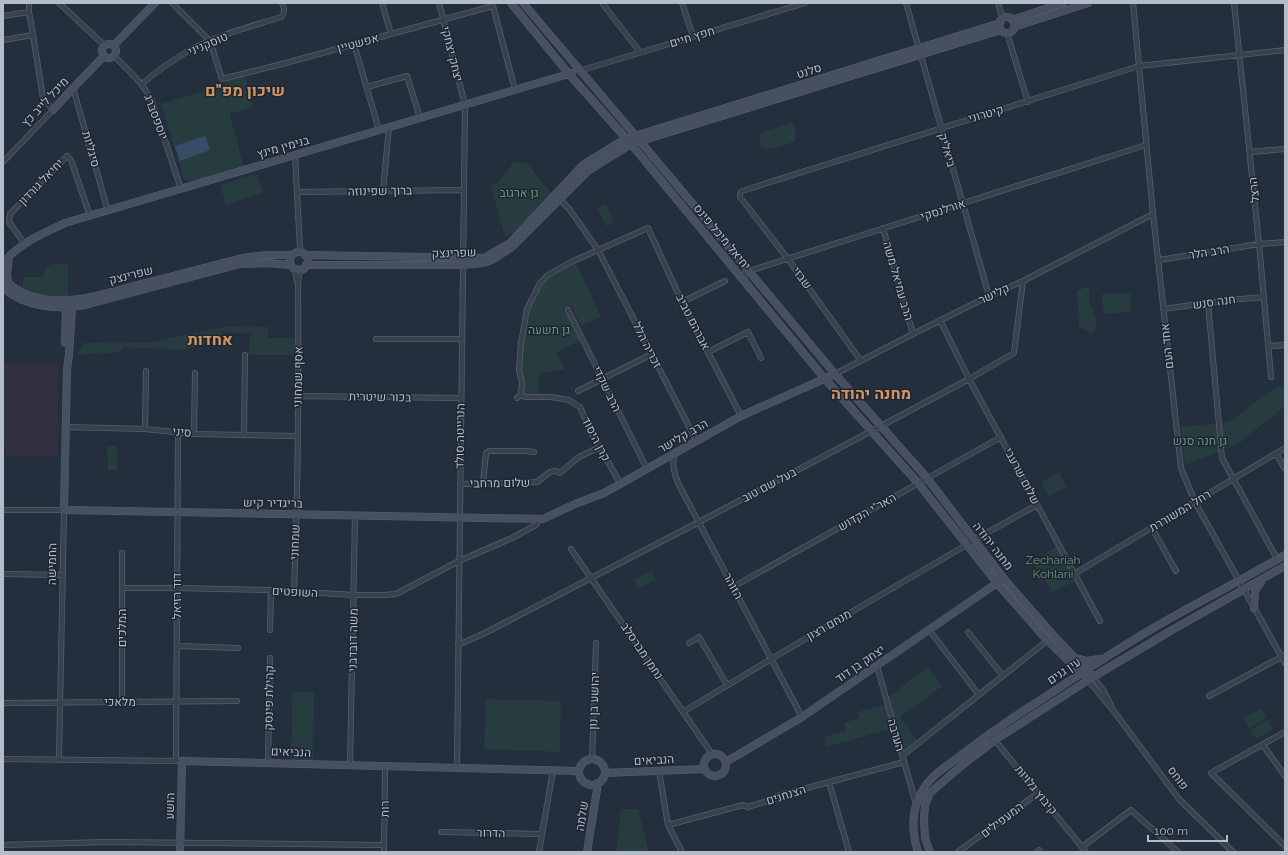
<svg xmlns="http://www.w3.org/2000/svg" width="1288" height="855" font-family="Raleway,Heebo,sans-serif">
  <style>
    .medical { fill: #32303f }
    .green { fill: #263c3f }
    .water { fill: #394c67 }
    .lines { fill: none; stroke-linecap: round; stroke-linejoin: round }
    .street-casing { stroke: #565f6c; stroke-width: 6 }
    .secondary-casing { stroke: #565f6c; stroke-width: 8 }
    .street { stroke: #38414e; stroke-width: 4.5 }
    .secondary { stroke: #465061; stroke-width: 7 }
    .labels { text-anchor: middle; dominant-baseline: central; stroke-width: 3; stroke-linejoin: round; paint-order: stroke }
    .street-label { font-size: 12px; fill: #b4bcc9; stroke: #1d2633 }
    .park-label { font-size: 12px; fill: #6b9a76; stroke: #1d2633 }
    .district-label { font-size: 16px; font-weight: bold; fill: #d59563; stroke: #1d2633 }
  </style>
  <rect width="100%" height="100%" fill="#242f3e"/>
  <path class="medical" d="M3 364H58V456H5V444L3 443Z"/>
  <path class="green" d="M245 76 253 107 233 113 232 109 230 116 244 167 194 182H190L184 179 161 104 226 84 227 86 226 81Z
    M793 122 796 135 795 141C785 145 772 152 761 147L759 135 765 131Z
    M514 162 527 163 544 185 552 193 515 232 505 237 491 186 498 183Z
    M257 174 263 193 226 205 220 185Z
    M606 204 614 222 606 226 597 208Z
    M576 263 601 317 581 326 571 305 564 308 580 340 556 353 565 369 539 373 538 395H527L524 394V383L521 370 523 343 529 309 542 284 549 278Z
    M68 264V300L23 294V277H43C46 261 54 264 68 264Z
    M1082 288H1088L1090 290C1089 294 1089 299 1090 303 1093 312 1102 326 1092 333L1079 327 1077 290H1082Z
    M1130 293 1131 312 1103 314 1102 294Z
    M231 326 268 327V338H297V355H249L250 333 222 332 221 341 181 350 123 347 120 352 76 355 80 351 84 343 152 342 197 332Z
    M1276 387H1285V406L1238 444 1185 465 1181 427 1229 422Z
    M117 446V470H108L107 447Z
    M1059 472 1067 487 1049 496 1041 482Z
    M1057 545 1076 580 1053 592 1033 563Z
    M651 571 656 579 638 589 634 580Z
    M928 667 942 686 900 717 919 743 902 756 894 728 826 747 824 737 846 731 844 723 859 718 858 712 887 704 886 699Z
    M292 692H314L313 763H291Z
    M486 699 561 701 560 752 484 749Z
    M1261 708 1267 718 1249 728 1244 718Z
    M1268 720 1273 729 1256 739 1250 730Z
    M621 809H638L649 852H616Z"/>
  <path class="water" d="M205 136 210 150 180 161 175 146Z"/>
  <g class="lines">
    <g class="street-casing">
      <path id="street" d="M59 3 104 45
        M172 3 210 41 222 79 282 64 493 6 515 90
        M382 3 391 34
        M439 3 465 105 457 767
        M602 3 640 52
        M682 3 693 36
        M906 3 989 296
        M998 3 1003 19
        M1133 3 1153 214 1181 468 1195 502 1285 663
        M1234 3 1259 244 1271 377
        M3 16 29 12
        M1007 33 1028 102
        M3 40 33 35 29 12V3
        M354 44 379 130
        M114 56C128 70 143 83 152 101L181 189
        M579 71 805 3
        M142 84C157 71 174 59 192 49 218 35 253 26 281 17 286 12 284 9 282 3
        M367 87 407 76 420 118
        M73 88 108 211
        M1250 152 1285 149
        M295 155 300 249 302 253
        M3 162 53 110 43 98 33 35
        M383 191 389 127
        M297 192 463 190
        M558 197 570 210 598 250 696 440
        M883 228 913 334
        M24 243 9 222 10 214 67 156 71 160 90 216
        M1159 260 1259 244 1285 242
        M293 268 295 271 298 285 299 274 304 268
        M743 279 745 273 749 271 1146 145
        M682 302 725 281
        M1208 304 1222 458 1277 559
        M1163 309 1229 300 1264 297
        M568 310 647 469
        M940 320 969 379 1100 621
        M376 339H462
        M1268 346 1285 345
        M708 352 748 332 761 358
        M861 361 788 259 740 197V194L742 191 1139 66 1285 50
        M835 374 913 334 989 296 1023 281 1153 214
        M578 391 652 354
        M521 395 526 397H551L569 400 580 407 591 432 620 483
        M299 396 461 398
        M517 398 521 395 522 383 519 370 521 343 527 309 540 283 548 275 571 262 648 228 682 302 741 416
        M66 427 145 429 194 434 298 436
        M145 429 146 371
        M194 434 195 373
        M244 434 245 355
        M675 453C671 465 675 476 680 487L802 717
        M1276 453 1285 469
        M483 483 486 453 489 451H527L534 452
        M460 484 537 482 550 472 556 471 560 473 579 457 600 447
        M3 510H64L59 759
        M1152 528 1176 571
        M973 542 974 540 1037 505
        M571 549 712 754
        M122 553V702
        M3 574 63 575
        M1074 574 1285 448
        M733 587 1001 437
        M122 588H177L271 590 354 595H384L396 594 459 561 512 538 536 525 540 519
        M294 592C298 489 299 387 298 285
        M270 630 271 590
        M929 630 979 695
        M968 632 1003 676
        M689 643 699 637 727 685
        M458 645 483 634 699 522 881 426 969 379 1014 353 1023 281
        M177 646 238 648
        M877 666 916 804
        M1093 677 1103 690 1111 705
        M1088 680 1113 710 1179 799 1233 852
        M1209 696 1285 655
        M3 703 237 701
        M683 712 771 659 968 544 970 542 971 537
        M1285 732 1211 773 1285 846
        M989 733 1086 852
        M1263 745 1285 776
        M902 756 1043 644
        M3 759 177 761
        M592 759 596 643
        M176 761 178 432
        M268 762 270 658
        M350 764 355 516
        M659 771 668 825 682 852
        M829 782 849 852
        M668 825 743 805 747 807 775 799 777 796 904 762
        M441 832 542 834
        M3 845 105 842 384 845
        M1082 847 1131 810 1178 852
        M384 852 385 765
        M539 852 553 770
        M958 852 1038 793
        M1037 852 1039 850"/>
    </g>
    <g class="secondary-casing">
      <path id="secondary" d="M511 3 569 74 631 144 825 379 918 483 997 583 1047 640 1088 680
        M523 3 640 141 835 374 927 478 1004 579 1053 635 1093 677
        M999 25a8 8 0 1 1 16 0a8 8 0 1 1-16 0Z
        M1012 20 1063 3
        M1014 27 1088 3
        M102 51a7 7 0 1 1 14 0a7 7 0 1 1-14 0Z
        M114 45 155 3
        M53 110 73 88 104 56
        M290 261a9 9 0 1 1 18 0a9 9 0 1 1-18 0Z
        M305 255 484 258 510 243 583 165 625 139 1000 23
        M3 263C20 243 41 234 65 223L572 73
        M306 265H462L483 263 492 260 512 247 589 170 631 144 1001 30
        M3 278C11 286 20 293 31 296 67 308 106 293 141 284 175 276 208 267 242 258L266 255H292
        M8 283 7 274 9 257
        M3 288C25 307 57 310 85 305L240 264 267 263 291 265
        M68 300 72 307 69 355 67 369 64 510 543 519 575 504 604 493 741 416 835 374
        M65 343 66 307 67 304
        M1254 608 1255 591 1261 582
        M1076 658 1087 661 1099 659
        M704 765a11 11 0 1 1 22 0a11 11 0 1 1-22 0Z
        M579 772a13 13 0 1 1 26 0a13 13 0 1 1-26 0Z
        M726 762 802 717 1000 581
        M605 773 704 769
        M180 852 182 761 578 771
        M587 852 598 783
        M918 852C911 830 911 808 924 788 932 775 948 765 960 756 978 742 996 729 1014 717 1061 687 1107 655 1155 627 1198 602 1242 580 1285 555
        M930 852 925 838 924 819 925 805 930 793 961 766 995 740 1093 677 1172 630 1285 566"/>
    </g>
    <use href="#street" class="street"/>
    <use href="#secondary" class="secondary"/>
  </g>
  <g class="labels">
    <g class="street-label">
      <text transform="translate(692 37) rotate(-17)">חפץ חיים</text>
      <text transform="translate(358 43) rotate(-15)">אפשטיין</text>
      <text transform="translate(208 44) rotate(-23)">טוסקניני</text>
      <text transform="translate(452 54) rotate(76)">יצחק יצחקי</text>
      <text transform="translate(809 71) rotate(-17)">סלנט</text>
      <text transform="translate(45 102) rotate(-47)">מיכל לייב כץ</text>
      <text transform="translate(986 114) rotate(-16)">קיטרוני</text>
      <text transform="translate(156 117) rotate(69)">יוספסברג</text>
      <text transform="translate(283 147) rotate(-16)">בנימין מינץ</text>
      <text transform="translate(91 149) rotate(74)">סיגליות</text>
      <text transform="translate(947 150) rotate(74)">ביאליק</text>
      <text transform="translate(41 182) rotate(-46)">יחיאל גורדון</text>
      <text transform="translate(1254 190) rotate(-96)">הרצל</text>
      <text transform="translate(380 191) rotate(-1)">ברוך שפינוזה</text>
      <text transform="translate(943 210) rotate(-18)">אורלנסקי</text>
      <text transform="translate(722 237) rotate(50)">יחיאל מיכל פינס</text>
      <text transform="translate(1209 252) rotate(-9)">הרב הלר</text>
      <text transform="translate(454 253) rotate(-2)">שפרינצק</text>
      <text transform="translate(131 275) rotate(-14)">שפרינצק</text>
      <text transform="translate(802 278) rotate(54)">שבזי</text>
      <text transform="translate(898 281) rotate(74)">הרב עמיאל משה</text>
      <text transform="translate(994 294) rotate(-25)">קלישר</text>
      <text transform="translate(1214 302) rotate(-8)">חנה סנש</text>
      <text transform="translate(693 322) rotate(63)">אברהם טביב</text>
      <text transform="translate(647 345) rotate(63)">זכריה הלל</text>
      <text transform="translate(1167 346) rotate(-96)">אחד העם</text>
      <text transform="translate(298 377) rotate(-89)">אסף שמחוני</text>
      <text transform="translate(607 389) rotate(64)">הרב שקדי</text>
      <text transform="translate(380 397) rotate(1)">בכור שיטרית</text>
      <text transform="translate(182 432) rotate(5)">סיני</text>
      <text transform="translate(460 436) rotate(-89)">הנרייטה סולד</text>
      <text transform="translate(683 436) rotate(-30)">הרב קלישר</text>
      <text transform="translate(596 439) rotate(63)">קרן היסוד</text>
      <text transform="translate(1022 476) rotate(62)">שלום שרעבי</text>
      <text transform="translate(500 483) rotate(-1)">שלום מרחבי</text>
      <text transform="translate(769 485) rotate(-28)">בעל שם טוב</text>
      <text transform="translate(273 503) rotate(1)">בריגדיר קיש</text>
      <text transform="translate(1180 511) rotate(-31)">רחל המשוררת</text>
      <text transform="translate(867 512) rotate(-29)">האר"י הקדוש</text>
      <text transform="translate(295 542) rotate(-88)">שמחוני</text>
      <text transform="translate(993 546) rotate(52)">מחנה יהודה</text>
      <text transform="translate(52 564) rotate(-89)">החמישה</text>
      <text transform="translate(733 586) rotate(62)">הזוהר</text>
      <text transform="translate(295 592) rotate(3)">השופטים</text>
      <text transform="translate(177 596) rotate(-90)">דוד רזיאל</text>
      <text transform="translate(829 625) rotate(-30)">מנחם רצון</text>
      <text transform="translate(122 628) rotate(-90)">המלכים</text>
      <text transform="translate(353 640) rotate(-89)">משה דובדבני</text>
      <text transform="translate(642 651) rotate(56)">נחמן מברסלב</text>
      <text transform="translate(860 664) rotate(-34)">יצחק בן דוד</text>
      <text transform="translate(1064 671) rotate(-34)">עין גנים</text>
      <text transform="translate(269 698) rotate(-89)">קהילת פינסק</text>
      <text transform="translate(594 701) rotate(-88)">יהושע בן נון</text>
      <text x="120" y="702">מלאכי</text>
      <text transform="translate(896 735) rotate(74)">הערבה</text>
      <text transform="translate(291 752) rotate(2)">הנביאים</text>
      <text transform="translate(654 760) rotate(-3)">הנביאים</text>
      <text transform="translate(1178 778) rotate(53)">פוחס</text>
      <text transform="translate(1036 790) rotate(51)">קיבוץ גלויות</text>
      <text transform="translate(786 795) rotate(-18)">הצנחנים</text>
      <text transform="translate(170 806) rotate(-88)">הושע</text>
      <text transform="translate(385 809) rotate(-89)">רות</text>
      <text transform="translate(582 816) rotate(-81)">שלמה</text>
      <text transform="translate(1002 820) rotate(-37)">המעפילים</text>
      <text transform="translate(491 833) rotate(1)">הדרור</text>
    </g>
    <g class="park-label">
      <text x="519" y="193">גן ארגוב</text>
      <text x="549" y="330">גן תשעה</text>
      <text x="1200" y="441">גן חנה סנש</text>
      <text x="1053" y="560">Zechariah<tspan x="1053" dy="14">Kohlani</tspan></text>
    </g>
    <g class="district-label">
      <text x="245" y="90">שיכון מפ"ם</text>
      <text x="210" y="339">אחדות</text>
      <text x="871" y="393">מחנה יהודה</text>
    </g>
  </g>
  <rect width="1288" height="855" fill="none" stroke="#b4bcc9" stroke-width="8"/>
  <path d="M1148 835v6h79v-6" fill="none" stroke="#b4bcc9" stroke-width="2"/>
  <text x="1154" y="835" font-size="12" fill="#b4bcc9" stroke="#1d2633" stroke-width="3" paint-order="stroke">100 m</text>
</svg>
